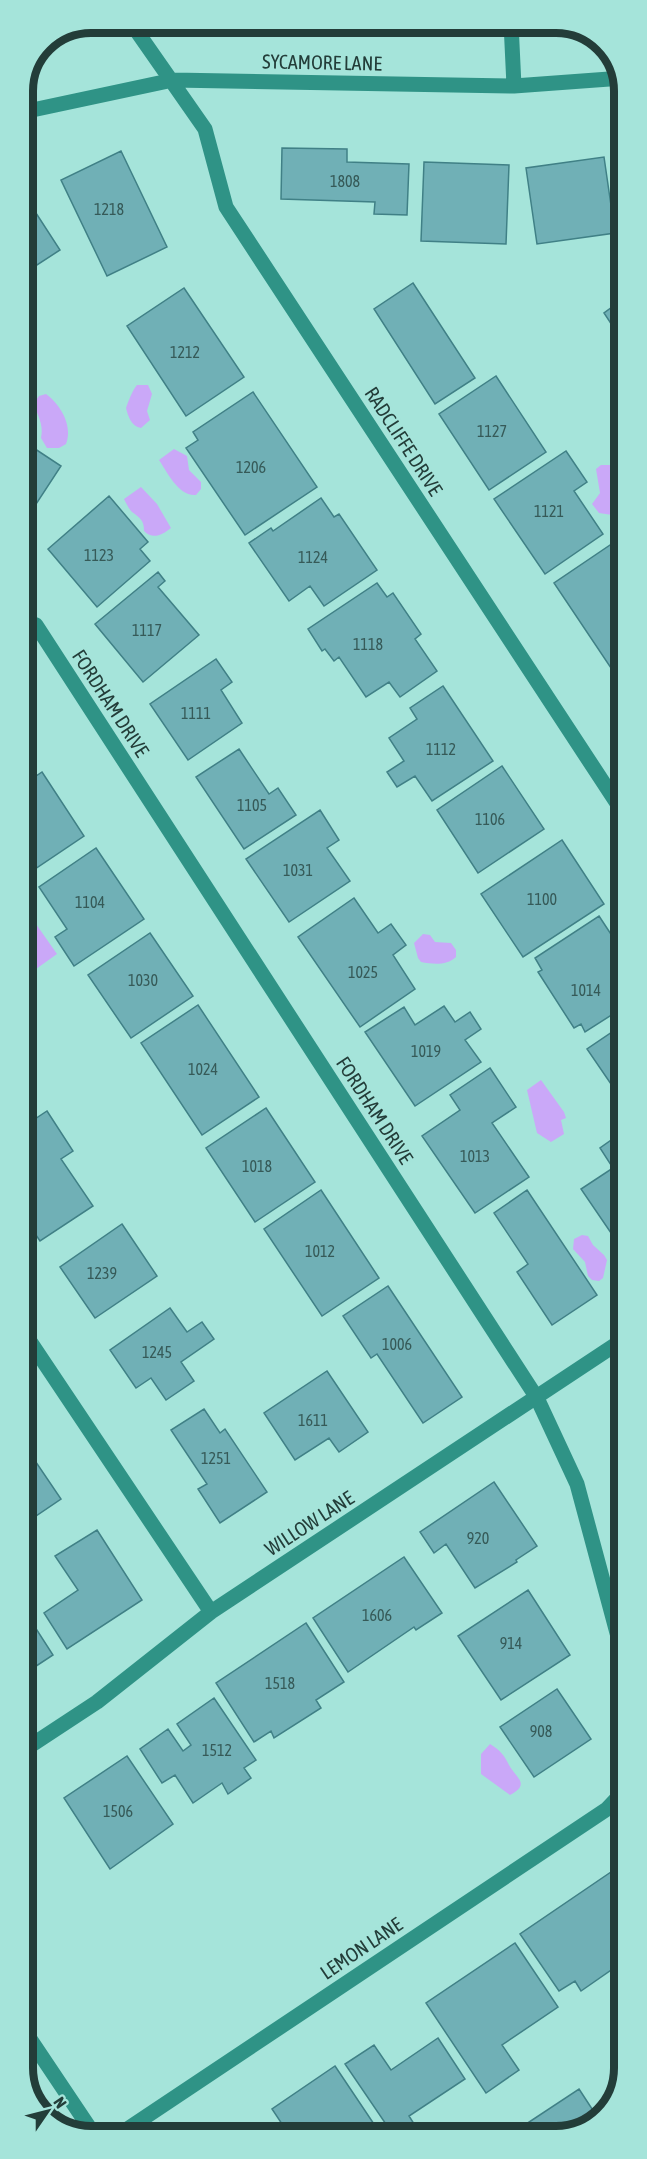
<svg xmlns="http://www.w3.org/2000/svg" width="647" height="2159" font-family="'Asap Condensed',sans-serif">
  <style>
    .water { fill: #caa8f8 }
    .building { fill: #70b0b6; stroke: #408086; stroke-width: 1.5 }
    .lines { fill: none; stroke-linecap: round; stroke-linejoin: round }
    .minor { stroke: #2f9386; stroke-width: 15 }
    .labels { text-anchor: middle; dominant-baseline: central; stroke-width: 5; stroke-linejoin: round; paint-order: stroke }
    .number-label { font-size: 16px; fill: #365a58 }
    .street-label { font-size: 20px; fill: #233d39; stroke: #a5e4da }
    .rim { fill: none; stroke: #233d39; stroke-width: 8 }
  </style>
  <rect width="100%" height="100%" fill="#a5e4da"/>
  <path class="water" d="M137 385H148L152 394 147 411 150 420 141 428C131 426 128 416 126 408 128 402 133 389 137 385Z
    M46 394C61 405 73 426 66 444L59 448H47L41 438C44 423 37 416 34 403L39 396Z
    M174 449 187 456 189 470 201 482V489L196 495C179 497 167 472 159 460Z
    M601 465H620L622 467 623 498 619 516 599 513 592 504 600 493 596 469Z
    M141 487 157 504 171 528C162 535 153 540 144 531 144 520 140 518 132 512 129 509 126 503 124 499Z
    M29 914 57 954 36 969 23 951V918Z
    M423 934 430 935 435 942 451 943 456 950V957C446 966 433 964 421 962L418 958 414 943Z
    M541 1080 564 1112 566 1118 561 1120 564 1134 551 1142 537 1133 527 1090Z
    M582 1235 588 1236 593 1245 604 1255 607 1260 603 1278 599 1281 592 1280 588 1276 585 1262 573 1249 574 1239Z
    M490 1744C501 1751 504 1755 509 1765 516 1778 531 1784 510 1795L481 1774V1754Z"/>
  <path class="building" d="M282 148 347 149V162L409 164 407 215 374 214 375 202 281 199Z
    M121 151 167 247 107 276 61 180Z
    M604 157 615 233 537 244 526 168Z
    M424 162 509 165 506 244 421 241Z
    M23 193 60 250 23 274Z
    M413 283 475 378 435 404 374 309Z
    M184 288 244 377 186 416 127 326Z
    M623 299V342L604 313Z
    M496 376 546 452 489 490 439 414Z
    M253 392 317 487 245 535 186 448 198 440 193 432Z
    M23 441 61 466 23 524Z
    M566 451 587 482 574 491 603 534 545 574 494 499Z
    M109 496 148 542 140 549 150 561 97 607 48 549Z
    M321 498 334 517 339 514 377 570 324 606 310 586 289 601 249 543 271 528 273 531Z
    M616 541 623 552 624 664 613 671 554 583Z
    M158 572 165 581 158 587 199 635 143 682 95 624Z
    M377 583 387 597 393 593 421 634 415 639 437 671 400 697 389 682 366 697 339 657 334 661 325 649 322 651 308 629Z
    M216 659 232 682 221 690 242 723 188 760 150 704Z
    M443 686 493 761 432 801 415 776 397 787 387 772 404 761 389 738 417 719 410 708Z
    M239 749 269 794 278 788 296 815 244 849 196 777Z
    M23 756 29 766 23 770Z
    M502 766 544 829 478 873 437 810Z
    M42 772 84 836 23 877V785Z
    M320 810 339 840 327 848 350 881 289 922 246 859Z
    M562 840 604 904 523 957 481 894Z
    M96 848 144 919 74 966 55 937 67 929 39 887Z
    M354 898 378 933 391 924 406 945 393 955 415 989 360 1027 298 937Z
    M599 916 624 954V1007L585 1032 581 1024 574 1028 538 972 542 970 535 958Z
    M150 933 193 996 131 1038 88 975Z
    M198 1005 259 1097 202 1135 141 1043Z
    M444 1006 455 1022 470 1012 481 1029 465 1040 481 1062 415 1106 365 1032 404 1007 415 1025Z
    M624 1024V1103L587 1049Z
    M490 1068 516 1107 492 1123 529 1177 475 1213 422 1136 460 1110 450 1095Z
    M23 1082 35 1097 23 1106Z
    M266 1108 315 1182 255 1222 206 1148Z
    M47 1111 73 1151 61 1159 93 1206 40 1241 23 1216V1127Z
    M624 1131V1252L581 1189 613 1168 600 1148Z
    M321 1190 379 1278 322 1316 264 1229Z
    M527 1190 597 1295 552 1325 517 1272 528 1264 494 1213Z
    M122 1224 157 1276 95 1318 60 1267Z
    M388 1286 462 1397 423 1423 377 1354 371 1358 343 1316Z
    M170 1308 187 1332 202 1322 214 1339 181 1362 194 1381 166 1400 151 1378 136 1388 110 1350Z
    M327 1371 368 1432 339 1452 329 1438 295 1460 264 1413Z
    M204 1409 220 1433 225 1429 267 1492 220 1523 198 1489 207 1484 171 1430Z
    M624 1412V1440L613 1417Z
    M23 1443 61 1499 24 1524Z
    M494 1482 537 1546 516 1560 517 1562 475 1588 446 1544 434 1553 420 1532Z
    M97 1530 142 1600 67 1649 44 1613 78 1590 55 1556Z
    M404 1557 442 1613 416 1630 414 1627 348 1672 313 1618Z
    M528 1590 570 1655 501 1700 458 1636Z
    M24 1610 53 1655 24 1674Z
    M306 1623 344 1682 316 1700 321 1708 274 1738 271 1731 254 1742 216 1683Z
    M557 1689 591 1739 534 1777 500 1727Z
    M214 1698 256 1760 244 1768 251 1778 228 1794 222 1783 193 1803 175 1775 162 1783 140 1749 168 1729 183 1751 191 1745 177 1724Z
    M127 1756 173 1824 110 1869 64 1798Z
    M611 1872 624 1891V1961L581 1991 575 1981 559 1991 520 1934Z
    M515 1943 558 2007 502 2045 519 2070 486 2093 426 2003Z
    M438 2038 465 2079 409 2116 421 2135 394 2136 345 2064 374 2045 391 2070Z
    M335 2066 382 2136H290L272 2109Z
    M579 2089 598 2118 570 2135H521L517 2130Z
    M614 2095 609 2108 605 2101Z"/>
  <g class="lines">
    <path class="minor" d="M135 23 138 33 205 129 226 207 624 814
      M511 23 514 86
      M23 112 173 80 514 86 623 78
      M23 621 36 625 537 1398 577 1484 624 1659
      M23 1331 211 1612
      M24 1750 97 1702 211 1612 624 1339
      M24 2030 95 2136
      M117 2136 607 1809 624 1791"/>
  </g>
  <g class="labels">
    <g class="number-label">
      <text x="345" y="181">1808</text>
      <text x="109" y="209">1218</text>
      <text x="185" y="352">1212</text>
      <text x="492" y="431">1127</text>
      <text x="251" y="467">1206</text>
      <text x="549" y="511">1121</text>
      <text x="99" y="555">1123</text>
      <text x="313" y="557">1124</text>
      <text x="147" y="630">1117</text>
      <text x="368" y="644">1118</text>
      <text x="196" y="713">1111</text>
      <text x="441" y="749">1112</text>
      <text x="252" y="805">1105</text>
      <text x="490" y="819">1106</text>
      <text x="298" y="870">1031</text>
      <text x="542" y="899">1100</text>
      <text x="90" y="902">1104</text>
      <text x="363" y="972">1025</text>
      <text x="143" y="980">1030</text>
      <text x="586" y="990">1014</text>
      <text x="426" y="1051">1019</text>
      <text x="203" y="1069">1024</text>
      <text x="475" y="1156">1013</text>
      <text x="257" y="1166">1018</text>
      <text x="320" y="1251">1012</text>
      <text x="102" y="1273">1239</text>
      <text x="397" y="1344">1006</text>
      <text x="157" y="1352">1245</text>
      <text x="313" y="1420">1611</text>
      <text x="216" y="1458">1251</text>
      <text x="478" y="1538">920</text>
      <text x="377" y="1615">1606</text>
      <text x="511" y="1643">914</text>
      <text x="280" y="1683">1518</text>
      <text x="541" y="1731">908</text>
      <text x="217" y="1750">1512</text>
      <text x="118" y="1811">1506</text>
    </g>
    <g class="street-label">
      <text transform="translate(322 62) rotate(1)">SYCAMORE LANE</text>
      <text transform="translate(404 441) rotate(57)">RADCLIFFE DRIVE</text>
      <text transform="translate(111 703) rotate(57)">FORDHAM DRIVE</text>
      <text transform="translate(375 1110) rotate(57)">FORDHAM DRIVE</text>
      <text transform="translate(309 1523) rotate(-33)">WILLOW LANE</text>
      <text transform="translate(361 1948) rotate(-34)">LEMON LANE</text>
    </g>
  </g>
  <path d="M0 0H647V2159H0ZM91 33H556A58 58 0 0 1 614 91V2068A58 58 0 0 1 556 2126H91A58 58 0 0 1 33 2068V91A58 58 0 0 1 91 33Z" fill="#a5e4da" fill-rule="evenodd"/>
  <path class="rim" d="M91 33H556A58 58 0 0 1 614 91V2068A58 58 0 0 1 556 2126H91A58 58 0 0 1 33 2068V91A58 58 0 0 1 91 33Z"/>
  <g transform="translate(48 2111) rotate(55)" stroke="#a5e4da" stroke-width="4.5" paint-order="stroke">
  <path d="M0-4.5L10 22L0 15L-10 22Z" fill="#233d39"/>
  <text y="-9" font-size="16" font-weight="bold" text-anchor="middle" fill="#233d39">N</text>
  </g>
</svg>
